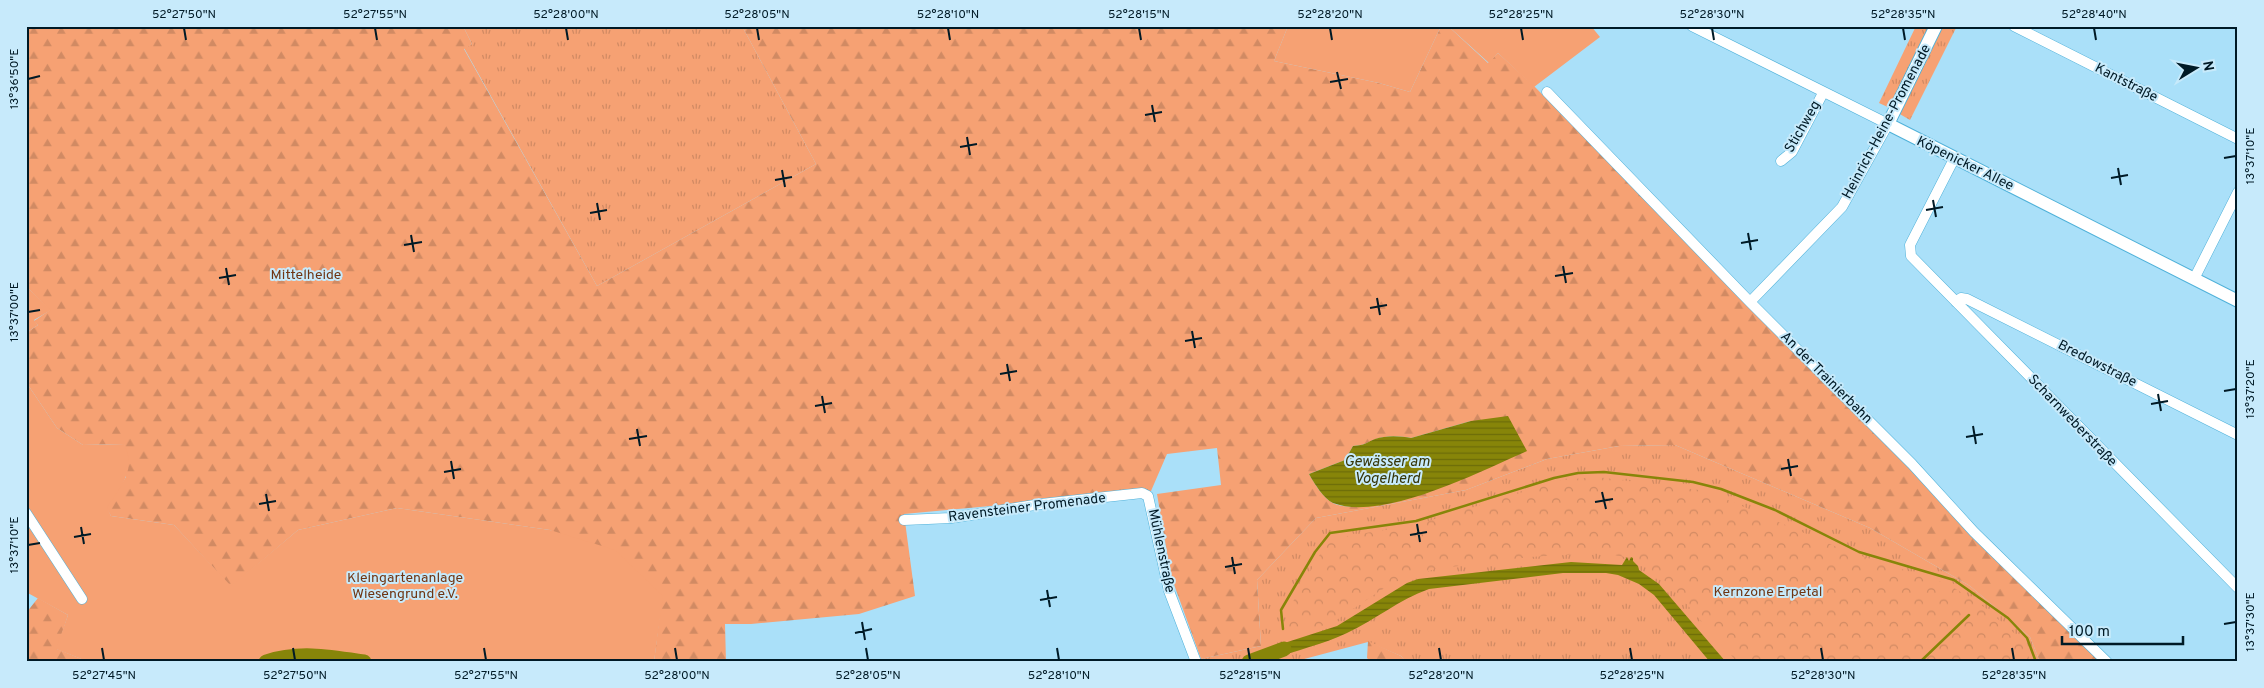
<svg xmlns="http://www.w3.org/2000/svg" width="2264" height="688" font-family="Overpass,sans-serif">
  <style>
    .grass { fill: url(#grass-tufts) }
    .forest { fill: url(#forest-firs); fill-rule: evenodd }
    .park { fill: url(#park-crowns) }
    .garden { fill: #f6a173 }
    .water { fill: url(#water-rules) }
    .lines { fill: none; stroke-linecap: round; stroke-linejoin: round }
    .stream { stroke: #878509; stroke-width: 2.5 }
    .river { stroke: #878509; stroke-width: 15 }
    .minor-casing { stroke: #4fb1d9; stroke-width: 11 }
    .tertiary-casing { stroke: #4fb1d9; stroke-width: 14 }
    .minor { stroke: #fff; stroke-width: 10 }
    .tertiary { stroke: #fff; stroke-width: 12 }
    .ticks { fill: none; stroke: #001a26; stroke-width: 2 }
    .labels { text-anchor: middle; dominant-baseline: central; stroke-width: 4; stroke-linejoin: round; paint-order: stroke }
    .street-label { font-size: 14px; fill: #001a26; stroke: #c7eafb }
    .park-label { font-size: 14px; fill: #6f3512; stroke: #c7eafb }
    .water-label { font-size: 15px; font-style: italic; fill: #353406; stroke: #c7eafb }
    .neatline { fill: none; stroke: #001a26; stroke-width: 2 }
    .ticks-label { font-size: 12px; text-anchor: middle; fill: #001a26 }
  </style>
  <defs>
    <pattern id="grass-tufts" width="24" height="20" patternUnits="userSpaceOnUse" patternTransform="scale(1.25)"><rect width="24" height="20" fill="#f6a173"/><path d="M3 7l-1-3M5 7V3M7 7l1-3M15 17l-1-3M17 17v-4M19 17l1-3" fill="none" stroke="#d18a63"/></pattern>
    <pattern id="forest-firs" width="22" height="20" patternUnits="userSpaceOnUse" patternTransform="scale(1.25)"><rect width="22" height="20" fill="#f6a173"/><path d="M5 1l3.5 6h-7zM16 11l3.5 6h-7z" fill="#d18a63"/></pattern>
    <pattern id="park-crowns" width="20" height="18" patternUnits="userSpaceOnUse" patternTransform="scale(1.25)"><rect width="20" height="18" fill="#f6a173"/><path d="M2 6a3 3 0 1 1 6 0M12 15a3 3 0 1 1 6 0" fill="none" stroke="#d18a63"/></pattern>
    <pattern id="water-rules" width="6" height="5" patternUnits="userSpaceOnUse" patternTransform="scale(1.25)"><rect width="6" height="5" fill="#878509"/><path d="M0 2.5h6" fill="none" stroke="#6c6c09"/></pattern>
  </defs>
  <rect width="100%" height="100%" fill="#aae0f9"/>
  <path class="grass" d="M463 26H742L816 164 597 286 464 48 472 44Z
    M1916 26H1933L1892 109 1879 103Z
    M1942 26H1957L1910 120 1898 113Z
    M1675 445 1870 528 1970 586 2030 637 2040 662H1406L1401 656 1368 642 1293 662H1202L1201 659 1261 646 1257 580 1316 518 1466 490 1547 459 1619 446Z"/>
  <path class="forest" d="M26 26H463L472 44 464 49 597 286 816 164 742 26H1288L1274 61 1379 83 1410 92 1441 26H1448L1488 63 1498 53 1534 86 2103 662H2040L2030 637 1970 586 1870 528 1675 445 1619 446 1547 459 1466 490 1316 518 1257 580 1261 646 1201 659 1171 576 1157 494 1221 485 1217 448 1167 454 1151 491 904 514 915 596 859 614 751 624H725L726 662H654L662 596 649 586 550 530 397 508 298 530 231 587 174 525 111 516 106 507 126 477 124 444 83 445 57 428 26 382V333L38 325 34 321 50 310 26 286ZM1471 421 1405 498C1389 504 1347 512 1331 502 1322 496 1314 483 1309 474L1345 460 1353 446C1366 445 1365 443 1376 439 1386 435 1401 436 1411 438Z
    M38 598 68 615 57 649 89 662H26V613Z
    M1368 641 1401 656 1406 662H1371L1367 658Z"/>
  <path class="park" d="M1597 477 1707 491 1846 551 1948 584 1984 607 2021 639 2031 662H1737L1670 585 1637 559 1601 553 1529 557 1435 569 1392 583 1335 621 1291 637 1286 614 1323 549 1335 538 1415 525 1562 480Z"/>
  <path class="garden" d="M1288 26H1441L1410 92 1379 83 1274 61Z
    M1448 26H1591L1600 37 1534 87 1498 53 1489 63Z
    M26 286 51 310 34 320 38 325 26 333Z
    M26 382 57 428 83 445 124 444C137 470 121 486 107 507L111 516 174 525 231 586 298 530 397 508 550 530 615 550 663 596 654 662H89L56 649 68 615 26 592Z"/>
  <path class="water" d="M1508 416 1527 451C1481 471 1382 522 1333 503 1324 499 1314 483 1309 474L1345 460 1353 446C1366 445 1365 443 1375 439 1386 435 1401 436 1411 438L1471 421Z
    M1627 557 1629 561 1631 557 1633 558V561L1638 566 1639 570 1659 584 1726 662H1710L1654 595 1639 584 1618 575 1606 573H1563L1429 589C1398 600 1377 619 1347 633 1322 645 1293 651 1266 661L1264 654 1272 647 1337 626 1407 583 1418 579 1571 562 1622 565Z"/>
  <g class="lines">
    <path class="stream" d="M1283 629 1281 610 1315 552 1330 533 1416 521 1554 478 1578 473 1604 472 1693 482 1721 489 1775 510 1859 552 1954 580 2008 618 2027 638 2036 662
      M1920 662 1969 615"/>
    <path class="river" d="M266 662C299 651 331 657 364 662
      M1249 662 1284 649"/>
    <g class="minor-casing">
      <path id="minor" d="M1692 26 1888 124 1842 207 1750 302
        M2014 26 2238 139
        M1547 92 1750 302 1912 464 1974 532 2107 662
        M1954 159 1910 245 1911 256 2238 588
        M1781 161 1792 152 1823 93
        M2194 279 2238 192
        M1956 302 1961 298 1967 299 2238 435
        M26 513 82 599
        M904 520 951 518 1041 504 1142 493 1148 496 1169 591 1196 662"/>
    </g>
    <g class="tertiary-casing">
      <path id="tertiary" d="M1936 26 1888 124 2238 301"/>
    </g>
    <use href="#minor" class="minor"/>
    <use href="#tertiary" class="tertiary"/>
  </g>
  <path class="ticks" d="M184 28 186 40M375 28 377 40M566 28 568 40M757 28 759 40M948 28 950 40M1139 28 1141 40M1330 28 1332 40M1521 28 1523 40M1712 28 1714 40M1903 28 1905 40M2094 28 2096 40M1337 72 1341 89M28 79 40 76M1330 82 1348 79M1152 105 1155 122M1145 115 1162 112M967 137 970 155M960 147 977 144M2224 158 2236 156M2118 168 2121 185M782 170 785 187M2111 178 2128 175M775 180 792 177M1933 200 1936 217M597 203 600 220M1926 210 1943 207M590 213 607 210M1748 233 1751 250M411 235 414 252M1741 243 1758 240M404 245 422 242M1563 266 1566 283M226 268 229 285M1555 276 1573 273M219 278 236 275M1377 298 1380 315M1370 308 1387 305M28 312 40 310M1192 331 1195 348M1185 341 1202 338M1007 364 1010 381M1000 374 1017 371M2224 391 2236 389M2158 394 2161 411M822 396 825 413M2151 404 2168 401M815 406 832 403M1973 426 1976 444M637 429 640 446M1966 437 1983 434M629 439 647 436M1788 459 1791 476M451 461 454 479M1781 469 1798 466M444 472 461 469M1602 492 1606 509M266 494 269 511M1595 502 1613 499M259 504 276 501M1417 524 1420 542M81 527 84 544M1410 535 1427 532M74 537 91 534M28 545 40 543M1232 557 1235 574M1225 567 1242 564M1047 590 1050 607M1040 600 1057 597M862 622 865 640M2224 624 2236 622M855 633 872 629M102 648 104 660M293 648 295 660M484 648 486 660M675 648 677 660M866 648 868 660M1057 648 1059 660M1248 648 1250 660M1439 648 1441 660M1630 648 1632 660M1821 648 1823 660M2012 648 2014 660"/>
  <g class="labels">
    <g class="street-label">
      <text transform="translate(2126 83) rotate(27)">Kantstraße</text>
      <text transform="translate(1887 122) rotate(-62)">Heinrich-Heine-Promenade</text>
      <text transform="translate(1803 127) rotate(-60)">Stichweg</text>
      <text transform="translate(1965 164) rotate(26)">Köpenicker Allee</text>
      <text transform="translate(2097 364) rotate(27)">Bredowstraße</text>
      <text transform="translate(1826 378) rotate(45)">An der Trainierbahn</text>
      <text transform="translate(2072 421) rotate(46)">Scharnweberstraße</text>
      <text transform="translate(1027 508) rotate(-7)">Ravensteiner Promenade</text>
      <text transform="translate(1161 551) rotate(78)">Mühlenstraße</text>
    </g>
    <g class="park-label">
      <text x="306" y="275">Mittelheide</text>
      <text x="405" y="578">Kleingartenanlage<tspan x="405" dy="16">Wiesengrund e.V.</tspan></text>
      <text x="1768" y="592">Kernzone Erpetal</text>
    </g>
    <g class="water-label">
      <text x="1387" y="462">Gewässer am<tspan x="1387" dy="17">Vogelherd</tspan></text>
    </g>
  </g>
  <rect width="2264" height="688" fill="none" stroke="#c7eafb" stroke-width="55"/>
  <g transform="translate(2196 68) rotate(80)" stroke="#c7eafb" stroke-width="4" paint-order="stroke">
  <path d="M0-4L9 19L0 12L-9 19Z" fill="#001a26"/>
  <text y="-8" font-size="14" font-weight="bold" text-anchor="middle" fill="#001a26">N</text>
  </g>
  <path d="M2062 636v8h121v-8" fill="none" stroke="#001a26" stroke-width="2.5"/>
  <text x="2069" y="636" font-size="15" fill="#001a26" stroke="#c7eafb" stroke-width="4" paint-order="stroke">100 m</text>
  <rect x="28" y="28" width="2208" height="632" class="neatline"/>
  <g class="ticks-label">
    <text x="184" y="18">52°27'50"N</text>
    <text x="375" y="18">52°27'55"N</text>
    <text x="566" y="18">52°28'00"N</text>
    <text x="757" y="18">52°28'05"N</text>
    <text x="948" y="18">52°28'10"N</text>
    <text x="1139" y="18">52°28'15"N</text>
    <text x="1330" y="18">52°28'20"N</text>
    <text x="1521" y="18">52°28'25"N</text>
    <text x="1712" y="18">52°28'30"N</text>
    <text x="1903" y="18">52°28'35"N</text>
    <text x="2094" y="18">52°28'40"N</text>
    <text transform="translate(14 79) rotate(-90)" y="4">13°36'50"E</text>
    <text transform="translate(2250 156) rotate(-90)" y="4">13°37'10"E</text>
    <text transform="translate(14 312) rotate(-90)" y="4">13°37'00"E</text>
    <text transform="translate(2250 389) rotate(-90)" y="4">13°37'20"E</text>
    <text transform="translate(14 545) rotate(-90)" y="4">13°37'10"E</text>
    <text transform="translate(2250 622) rotate(-90)" y="4">13°37'30"E</text>
    <text x="104" y="679">52°27'45"N</text>
    <text x="295" y="679">52°27'50"N</text>
    <text x="486" y="679">52°27'55"N</text>
    <text x="677" y="679">52°28'00"N</text>
    <text x="868" y="679">52°28'05"N</text>
    <text x="1059" y="679">52°28'10"N</text>
    <text x="1250" y="679">52°28'15"N</text>
    <text x="1441" y="679">52°28'20"N</text>
    <text x="1632" y="679">52°28'25"N</text>
    <text x="1823" y="679">52°28'30"N</text>
    <text x="2014" y="679">52°28'35"N</text>
  </g>
</svg>
